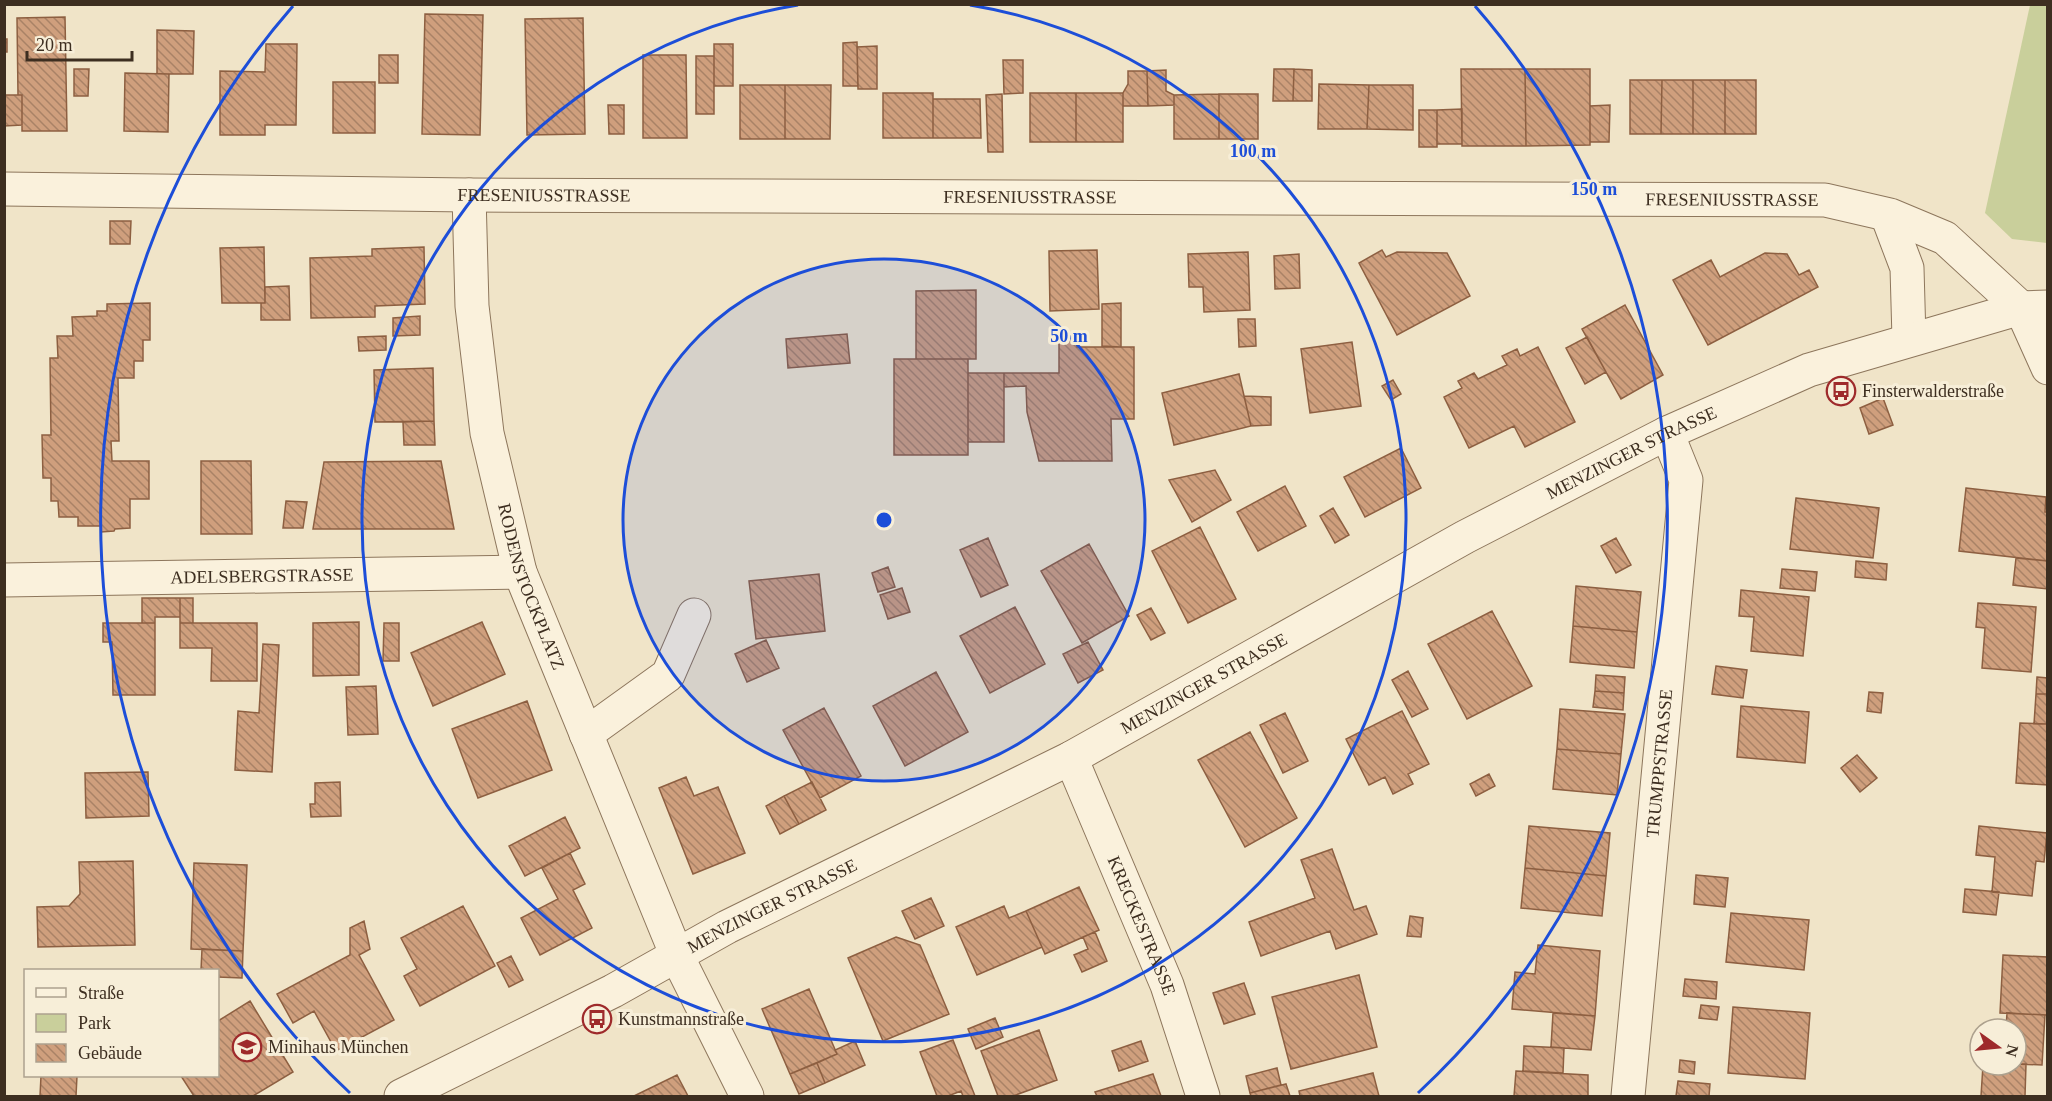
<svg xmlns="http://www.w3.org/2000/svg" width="2052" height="1101" font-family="'Times New Roman',serif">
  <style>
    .green { fill: #c9cf9b }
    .building { fill: url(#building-back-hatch); stroke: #8d5f41; stroke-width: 1.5 }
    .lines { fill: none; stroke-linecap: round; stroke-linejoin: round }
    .minor-casing { stroke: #8d765c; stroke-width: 35 }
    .minor { stroke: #faf1dc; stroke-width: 33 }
    .ring { fill: none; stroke: #1d4ed8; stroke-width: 3 }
    .labels { text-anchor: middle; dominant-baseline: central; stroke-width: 6; stroke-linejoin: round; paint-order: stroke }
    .street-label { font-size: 18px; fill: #3d2e20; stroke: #f7eed8 }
    .poi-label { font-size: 18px; fill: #3d2e20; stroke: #f7eed8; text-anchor: start }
    .centre { fill: #1d4ed8; stroke: #f7eed8; stroke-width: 3 }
    .ring-label { font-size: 18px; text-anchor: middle; font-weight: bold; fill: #1d4ed8; stroke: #f7eed8; stroke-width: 6; stroke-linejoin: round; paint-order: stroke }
  </style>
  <defs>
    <pattern id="building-back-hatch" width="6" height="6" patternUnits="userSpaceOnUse" patternTransform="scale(1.5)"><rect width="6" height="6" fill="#cf9f7d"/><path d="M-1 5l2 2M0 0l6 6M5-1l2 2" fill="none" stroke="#a98266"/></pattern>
  </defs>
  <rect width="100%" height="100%" fill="#f0e4c8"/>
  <path class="green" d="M2030 5H2047V243L2012 239 1985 213Z"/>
  <path class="building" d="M425 14 483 15 480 135 422 134Z
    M65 17 67 131H22V95H18L17 18Z
    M583 18 585 134 527 135 525 19Z
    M157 30 194 31 193 74H157Z
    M4 39H7V52H4Z
    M857 42 858 86H843V43Z
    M266 44H297L296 125H265V135H220V71L265 72Z
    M714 44H733V86H714Z
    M877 46V89H858L857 47Z
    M379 55H398V83H379Z
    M643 55H686L687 138H643Z
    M696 56H714V114H696Z
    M1003 60H1023V93L1004 94Z
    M74 69H89L88 96H74Z
    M1274 69H1294L1293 101H1273Z
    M1294 69 1312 70V101H1293Z
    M1461 69H1525L1526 146H1462Z
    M1525 69H1590V145L1526 146Z
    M1166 70V91L1174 95V105L1148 106 1147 71Z
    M1128 71H1147L1148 106H1123V93L1128 84Z
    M125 73 169 74 168 132 124 131Z
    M1630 80H1662L1661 134H1630Z
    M1662 80H1693V134H1661Z
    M1693 80H1725V134H1693Z
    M1725 80H1756V134H1725Z
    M333 82H375V133H333Z
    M1319 84 1369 85 1367 129H1318Z
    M740 85H785V139H740Z
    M785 85H831L830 139H785Z
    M1369 85H1413V130L1367 129Z
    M883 93H933V138H883Z
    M1030 93H1076V142H1030Z
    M1076 93H1123V142H1076Z
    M1002 94 1003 152H988L986 95Z
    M1219 94H1258V139H1219Z
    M1219 94V139H1174V95Z
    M4 95H22V125L4 126Z
    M933 99H980L981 138H933Z
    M608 105H624V134H609Z
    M1610 105 1609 142H1590V106Z
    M1462 109V144H1437V110Z
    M1419 110H1437V147H1419Z
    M110 221H131L130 244H110Z
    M264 247 265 303H222L220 248Z
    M424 247 425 304 375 306V317L311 318 310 258 372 256V249Z
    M1097 250 1099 309 1050 311 1049 251Z
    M1382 250 1386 257 1397 252 1447 253 1470 296 1397 335 1359 263Z
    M1248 252 1250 310 1204 312 1203 287H1189L1188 254Z
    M1765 253 1787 254 1799 275 1809 270 1818 287 1708 345 1673 280 1711 260 1720 277Z
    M1299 254 1300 288 1275 289 1274 256Z
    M289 286 290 320H261V303H265V287Z
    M976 290V359H916V291Z
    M150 303V340H143V361H134V378H118L119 441H111L112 461H149V499H130V528L115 529 114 531 101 532V526H78V517H59L58 501H51V478H43L42 435H51L50 358H58L57 336H73L72 317 97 316V311H107V304Z
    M1121 303V347L1102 346V304Z
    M1625 305 1663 375 1621 399 1582 329Z
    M420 316V335L393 336V318Z
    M1238 319H1255L1256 346 1239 347Z
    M847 334 850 363 788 368 786 339Z
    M386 336V350L359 351 358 337Z
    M1059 336H1077V347H1134V419H1111L1112 461H1039L1027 412 1026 386 1004 387V373H1059Z
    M1587 337 1606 372 1585 384 1566 348Z
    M1352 342 1361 406 1310 413 1301 349Z
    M1538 347 1575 422 1525 447 1514 426 1469 448 1444 397 1462 388 1458 381 1474 373 1478 379 1507 365 1502 356 1517 349 1520 356Z
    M894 359H968V455H894Z
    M433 368 434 421 375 422 374 370Z
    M968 373H1004V442H968Z
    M1239 374 1251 426 1174 445 1162 393Z
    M1393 380 1401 394 1391 400 1382 386Z
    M1244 396 1271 397V425L1251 426Z
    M1883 398 1893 425 1869 434 1860 408Z
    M434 421 435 445H404L403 422Z
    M1401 448 1421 488 1365 517 1344 477Z
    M201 461H251L252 534H201Z
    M441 461 454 529H313L324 462Z
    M1215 470 1231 500 1192 522 1169 480Z
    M1285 486 1306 526 1258 551 1237 512Z
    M1966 488 2046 497 2045 512H2048V561L1959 551Z
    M1796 498 1879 508 1873 558 1790 549Z
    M286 501 307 502 303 528H283Z
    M1333 508 1349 535 1335 543 1320 516Z
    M1200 527 1236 599 1188 623 1152 551Z
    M988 538 1008 585 981 597 960 550Z
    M1616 538 1631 565 1616 573 1601 546Z
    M1089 544 1129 616 1082 643 1041 571Z
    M2016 558 2048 561V589L2013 585Z
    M1856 561 1887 564 1886 580 1855 577Z
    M888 567 895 587 878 592 872 573Z
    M1782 569 1817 572 1815 591 1780 588Z
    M819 574 825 631 756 639 749 581Z
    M1576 586 1641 592 1637 632 1573 626Z
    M902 588 910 612 888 619 880 595Z
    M1741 590 1809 597 1803 656 1751 651 1754 617 1739 616Z
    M142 598H180V617H155V623H142Z
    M180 598H193V623H180Z
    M1978 603 2036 607 2031 672 1982 668 1985 628 1976 627Z
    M1015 607 1045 664 990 693 960 636Z
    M1151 608 1165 633 1151 640 1137 615Z
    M1492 611 1532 686 1467 719 1428 644Z
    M359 622V675L313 676V623Z
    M482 622 505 674 433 706 411 653Z
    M103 623H155V695H113L112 642H103Z
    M180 623H257V681H211L212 648H180Z
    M384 623H399V661H383Z
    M1573 626 1637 632 1634 668 1570 662Z
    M766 640 779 668 747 682 735 654Z
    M1088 642 1103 670 1078 683 1063 654Z
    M263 644 279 645 272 772 235 770 238 711 259 713Z
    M1716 666 1747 670 1743 698 1712 694Z
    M1408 671 1428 709 1412 717 1392 680Z
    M936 672 968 732 905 766 873 706Z
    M1596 675 1625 677 1624 693 1595 691Z
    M2037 677 2048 678V694H2036Z
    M376 686 378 734 348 735 346 687Z
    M1595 691 1624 693 1623 710 1593 707Z
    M1869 692 1883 693 1881 713 1867 711Z
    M2036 694H2048V724H2034Z
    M527 701 552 770 478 798 452 729Z
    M1741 706 1809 712 1805 763 1737 757Z
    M824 708 861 776 820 798 783 730Z
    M1560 709 1625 714 1621 754 1557 749Z
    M1402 711 1429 764 1408 774 1413 784 1393 794 1385 777 1369 785 1346 739Z
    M1285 713 1308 761 1283 773 1260 725Z
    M2020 723 2048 724V785L2016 783Z
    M1250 732 1297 818 1245 847 1198 760Z
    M1557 749 1621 754 1617 795 1553 789Z
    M1857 755 1877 778 1860 792 1841 768Z
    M148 772 149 816 86 818 85 773Z
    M1489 774 1495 786 1476 796 1470 784Z
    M686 777 694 796 718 787 745 853 693 874 659 788Z
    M340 782 341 816 311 817 310 804H315V783Z
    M812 782 826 810 799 824 784 796Z
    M784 796 799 824 780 834 766 806Z
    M565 817 580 848 525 876 509 846Z
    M1529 826 1610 833 1606 876 1525 868Z
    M1979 826 2047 833 2044 862 2036 861 2032 896 1992 892 1995 857 1976 855Z
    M1332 849 1354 910 1366 906 1377 934 1336 949 1330 931 1261 956 1249 922 1315 898 1301 860Z
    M570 853 585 884 573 890 592 928 540 955 521 918 558 899 542 868Z
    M133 861 135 945 38 947 37 907 69 906 80 894 79 862Z
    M194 863 247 865 243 951 191 949Z
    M1525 868 1606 876 1602 916 1521 908Z
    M1696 875 1728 878 1725 907 1694 904Z
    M1079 887 1099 930 1045 954 1026 911Z
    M1965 889 1999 892 1996 915 1963 912Z
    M931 898 944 926 915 939 902 911Z
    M463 906 495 966 420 1006 404 976 417 969 401 938Z
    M1004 906 1009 918 1026 911 1042 947 977 975 956 927Z
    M1731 913 1809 920 1804 970 1726 962Z
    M1410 916 1423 918 1421 937 1407 936Z
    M364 921 370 949 359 955 394 1020 336 1051 314 1011 293 1023 277 994 350 955V928Z
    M1095 932 1107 961 1082 972 1074 955 1088 949 1083 937Z
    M896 937 920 945 949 1014 883 1041 848 958Z
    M1538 945 1600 951 1595 1016 1512 1009 1515 972 1535 974Z
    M202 949 243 951 242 978 218 977V970H201Z
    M2003 955 2048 957V1015L2000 1013Z
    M511 956 523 980 509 987 497 963Z
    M1359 975 1377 1047 1291 1069 1272 997Z
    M1685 979 1717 982 1716 999 1683 996Z
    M1244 983 1255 1014 1224 1024 1213 993Z
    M809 989 837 1054 790 1074 762 1009Z
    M250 1001 293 1072 253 1096H194L181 1076H218V1021Z
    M1701 1005 1719 1007 1717 1020 1699 1018Z
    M1733 1007 1810 1013 1805 1079 1728 1073Z
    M1553 1013 1595 1016 1591 1050 1551 1047Z
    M2007 1013 2045 1015 2042 1065 2016 1064V1029H2006Z
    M995 1018 1003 1037 976 1049 968 1029Z
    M1039 1030 1057 1080 1013 1096H998L981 1051Z
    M953 1040 975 1096H963L961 1091 948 1096H937L920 1052Z
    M855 1041 865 1065 825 1083 817 1063 837 1054 835 1050Z
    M1141 1041 1148 1061 1119 1071 1112 1051Z
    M1524 1046 1564 1048 1563 1073 1523 1071Z
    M1680 1060 1695 1062 1694 1074 1679 1072Z
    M817 1063 825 1083 799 1094 790 1074Z
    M2016 1064H2026L2025 1096H1981L1983 1065Z
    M1277 1068 1281 1085 1250 1093 1246 1076Z
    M1516 1071 1588 1075V1096H1514Z
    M1373 1073 1379 1096H1300L1299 1091Z
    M1153 1074 1161 1096H1097L1095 1092Z
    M677 1075 688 1096H634Z
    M41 1076H77L76 1096H40Z
    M1678 1081 1710 1084 1709 1096H1676Z
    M1286 1084 1290 1096H1251L1250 1093Z"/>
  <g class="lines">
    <g class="minor-casing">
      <g id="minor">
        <path id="s1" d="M4 189 469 195 1825 200 1890 215 1945 238 2021 308 2048 368"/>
        <path id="s2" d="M469 195 472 306 487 433 520 572 677 956 747 1096"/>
        <path d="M1887 215 1907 268 1909 339"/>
        <path id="s3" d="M4 580 520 572"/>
        <path d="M586 734 668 675 694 615"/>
        <path id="s4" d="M1071 758 1167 985 1203 1096"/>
        <path id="s5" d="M401 1096 613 991 727 927 1071 758 1465 537 1667 433 1809 370 2021 308 2048 307"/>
        <path id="s6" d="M1628 1096 1686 480 1667 433"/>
      </g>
    </g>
    <use href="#minor" class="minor"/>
  </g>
  <circle cx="884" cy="520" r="261" fill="#1d4ed8" fill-opacity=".12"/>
  <g class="ring">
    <circle cx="884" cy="520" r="261"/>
    <path d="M970 5A522 522 0 1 1 798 5"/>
    <path d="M350 1093A783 783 0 0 1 293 6M1475 6A783 783 0 0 1 1418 1093"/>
  </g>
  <defs>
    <g id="bus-ring" transform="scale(1.5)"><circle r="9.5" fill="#f7eed8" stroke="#9e2a2b" stroke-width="1.5"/><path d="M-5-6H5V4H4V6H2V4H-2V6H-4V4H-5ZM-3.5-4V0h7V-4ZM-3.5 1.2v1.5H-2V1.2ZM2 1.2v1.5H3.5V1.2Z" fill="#9e2a2b"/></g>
    <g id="school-ring" transform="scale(1.5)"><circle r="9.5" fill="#f7eed8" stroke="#9e2a2b" stroke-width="1.5"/><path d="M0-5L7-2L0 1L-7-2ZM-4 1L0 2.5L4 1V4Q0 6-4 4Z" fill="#9e2a2b"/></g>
  </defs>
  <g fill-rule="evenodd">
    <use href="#bus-ring" x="1841" y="391"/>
    <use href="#bus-ring" x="597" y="1019"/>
    <use href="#school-ring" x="247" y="1047"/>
  </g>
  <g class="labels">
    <g class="street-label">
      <text stroke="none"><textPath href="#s1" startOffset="540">FRESENIUSSTRASSE</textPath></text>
      <text stroke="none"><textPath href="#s1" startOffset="1026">FRESENIUSSTRASSE</textPath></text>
      <text stroke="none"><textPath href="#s1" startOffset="1728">FRESENIUSSTRASSE</textPath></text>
      <text stroke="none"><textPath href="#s5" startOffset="1389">MENZINGER STRASSE</textPath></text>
      <text stroke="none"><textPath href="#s3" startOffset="258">ADELSBERGSTRASSE</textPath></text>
      <text stroke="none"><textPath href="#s2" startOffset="399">RODENSTOCKPLATZ</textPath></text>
      <text stroke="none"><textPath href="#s5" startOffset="903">MENZINGER STRASSE</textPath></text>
      <text stroke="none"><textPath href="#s6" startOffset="334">TRUMPPSTRASSE</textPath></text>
      <text stroke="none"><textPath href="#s5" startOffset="417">MENZINGER STRASSE</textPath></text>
      <text stroke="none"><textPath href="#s4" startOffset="182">KRECKESTRASSE</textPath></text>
    </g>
    <g class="poi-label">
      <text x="1862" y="391">Finsterwalderstraße</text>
      <text x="618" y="1019">Kunstmannstraße</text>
      <text x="268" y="1047">Minihaus München</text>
    </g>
  </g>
  <circle cx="884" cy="520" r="9" class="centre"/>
  <g class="ring-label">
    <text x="1253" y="157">100 m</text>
    <text x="1594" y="195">150 m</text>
    <text x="1069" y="342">50 m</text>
  </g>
  <rect width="2052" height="1101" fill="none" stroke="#3d2e20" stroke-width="12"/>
  <rect x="24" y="969" width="195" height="108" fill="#f7eed8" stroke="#ada18e" stroke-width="1.5"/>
  <rect x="36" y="988" width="30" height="9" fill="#faf1dc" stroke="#ada18e" stroke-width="1.5"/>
  <text x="78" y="999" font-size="18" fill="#3d2e20">Straße</text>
  <rect x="36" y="1014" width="30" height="18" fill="#c9cf9b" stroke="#ada18e" stroke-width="1.5"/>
  <text x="78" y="1029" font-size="18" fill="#3d2e20">Park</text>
  <rect x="36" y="1044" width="30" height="18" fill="url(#building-back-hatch)" stroke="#ada18e" stroke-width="1.5"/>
  <text x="78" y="1059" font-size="18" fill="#3d2e20">Gebäude</text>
  <g transform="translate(1998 1047) rotate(105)"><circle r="28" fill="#f7eed8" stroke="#ada18e" stroke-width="1.5"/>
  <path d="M0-4.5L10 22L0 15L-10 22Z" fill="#9e2a2b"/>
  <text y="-9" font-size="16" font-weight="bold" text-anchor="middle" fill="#3d2e20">N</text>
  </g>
  <path d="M27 51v9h105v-9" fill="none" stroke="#3d2e20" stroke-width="3"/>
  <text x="36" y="51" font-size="18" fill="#3d2e20" stroke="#f7eed8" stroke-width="4.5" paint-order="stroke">20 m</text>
</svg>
